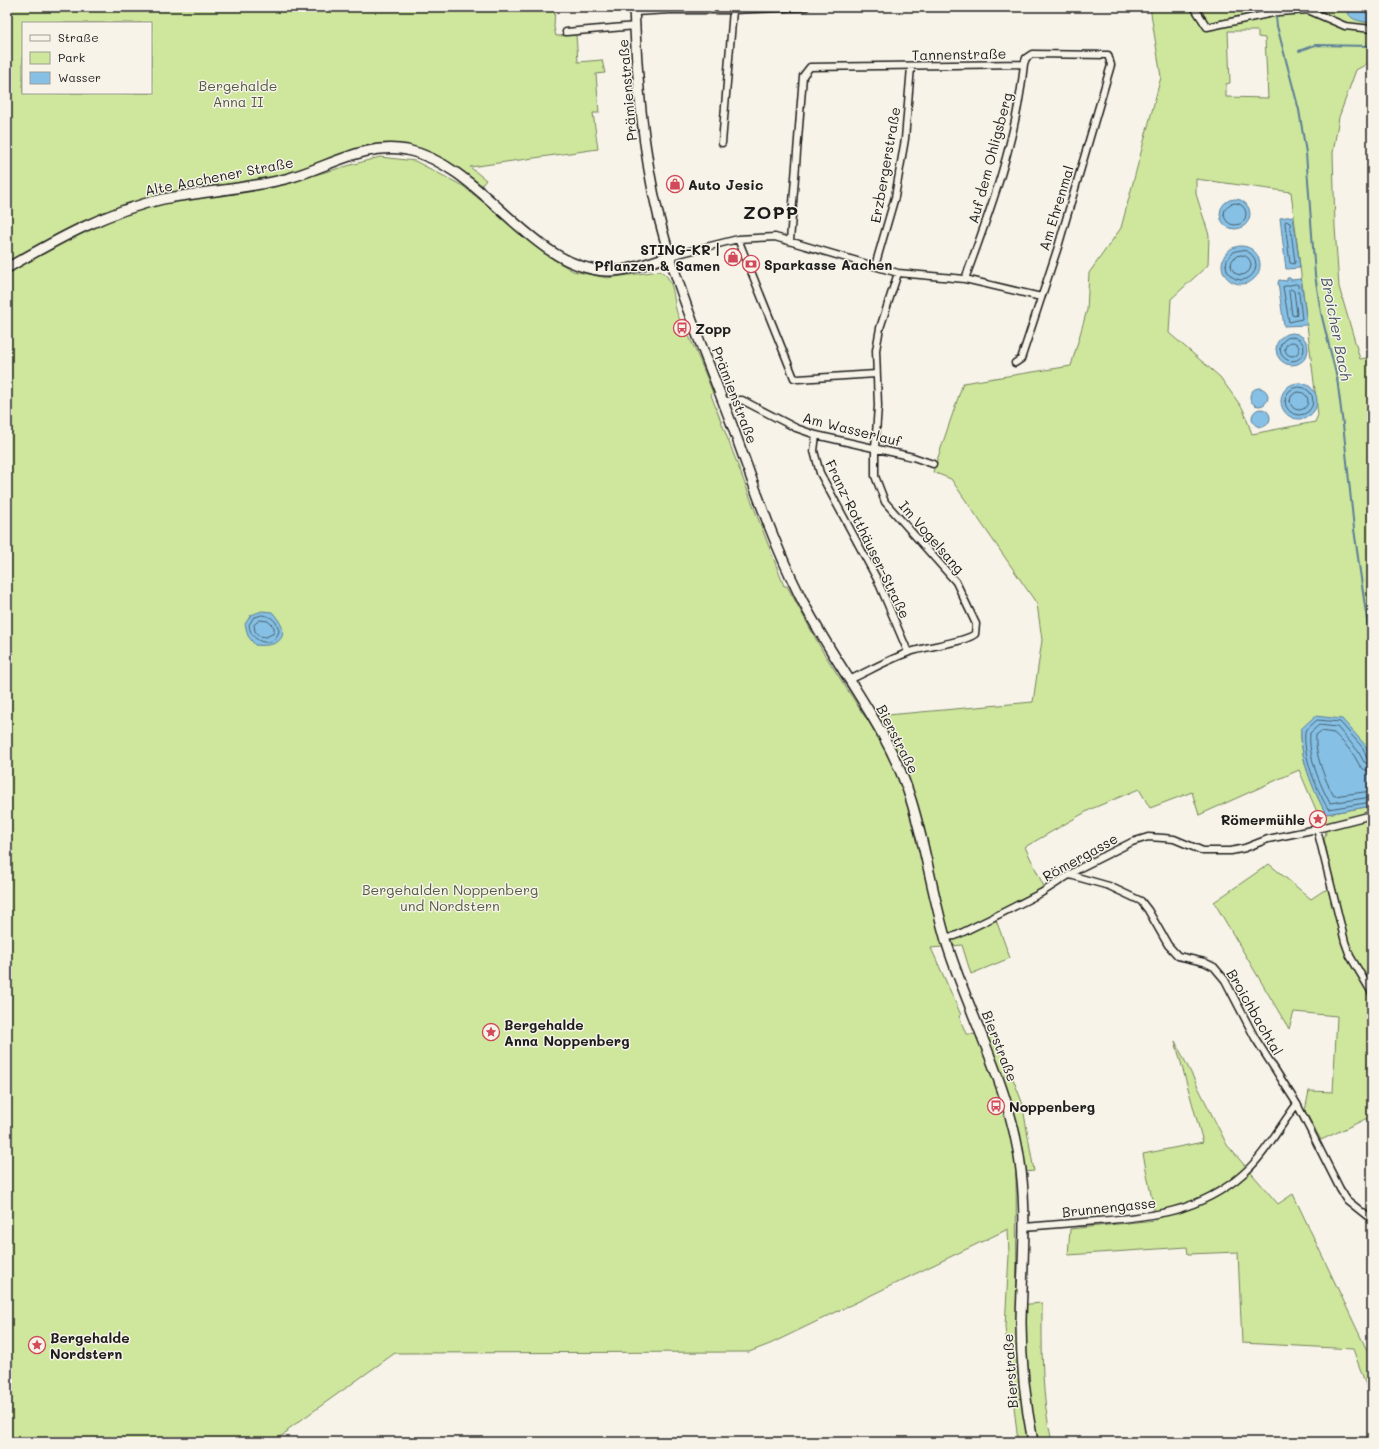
<svg xmlns="http://www.w3.org/2000/svg" width="1379" height="1449" font-family="Mali,sans-serif">
  <style>
    .green { fill: #cee79d; stroke: #75825c; fill-rule: evenodd }
    .water { fill: #86c0e5; stroke: #5c7e95 }
    .lines { fill: none; stroke-linecap: round; stroke-linejoin: round }
    .shore { stroke: #465e6c; stroke-width: 1 }
    .stream { stroke: #5c7e95; stroke-width: 2 }
    .street-casing { stroke: #1c1c1c; stroke-width: 9 }
    .secondary-casing { stroke: #1c1c1c; stroke-width: 12 }
    .street { stroke: #f7f3e8; stroke-width: 6 }
    .secondary { stroke: #f7f3e8; stroke-width: 9 }
    .labels { text-anchor: middle; dominant-baseline: central; stroke-width: 3; stroke-linejoin: round; paint-order: stroke }
    .street-label { font-size: 14px; fill: #1c1c1c; stroke: #f7f3e8 }
    .park-label { font-size: 14px; fill: #515943; stroke: #f7f3e8 }
    .poi-label { font-size: 14px; font-weight: bold; fill: #1c1c1c; stroke: #f7f3e8; text-anchor: start }
    .water-label { font-size: 15px; font-style: italic; fill: #415562; stroke: #f7f3e8 }
    .district-label { font-size: 18px; font-weight: bold; letter-spacing: 1px; fill: #1c1c1c; stroke: #f7f3e8 }
  </style>
  <rect width="100%" height="100%" fill="#f7f3e8"/>
  <filter id="ink" filterUnits="userSpaceOnUse"><feTurbulence type="fractalNoise" baseFrequency=".025" numOctaves="2"/><feDisplacementMap in="SourceGraphic" scale="8" xChannelSelector="R" yChannelSelector="G"/><feConvolveMatrix kernelMatrix="1 2 1 2 8 2 1 2 1" color-interpolation-filters="sRGB"/></filter>
  <g filter="url(#ink)">
    <path class="green" d="M7 7H555L554 27 556 36 576 35 578 62 602 60 605 73 596 74 599 113H593L598 149 470 167 486 180 482 185 450 164 406 147 285 175 158 195 111 210 82 222 7 264ZM23 23H151V93H23Z
      M1150 7H1346C1348 19 1362 22 1372 23V61L1356 70 1339 117 1333 153 1335 227 1339 287 1360 359 1372 357V760L1366 746 1301 729C1300 759 1312 787 1326 814L1372 806V1116L1321 1140 1305 1111 1309 1091 1333 1092 1337 1016 1294 1012 1289 1029 1214 902 1269 864 1311 899 1323 891 1335 887 1324 839 1326 833 1299 770 1199 815 1192 792 1150 808 1139 789 1091 809 1025 847 1047 893 996 920 1010 958 971 974 962 945 931 948 961 1015 959 1016 966 1034 996 1035 1022 1102 1034 1171 1016 1173 1017 1305 1042 1303C1042 1350 1041 1396 1052 1442H1018L1005 1327 1009 1255 1008 1229 770 1344 749 1352 395 1353 287 1430 288 1432 271 1442H7V272L111 215 184 198 285 183 380 157 415 161 463 186 553 259 573 271 607 278 660 271C674 278 673 296 676 309 678 319 684 325 688 334 697 353 705 373 713 393L711 395 784 586H787L823 652 865 717 1033 702 1042 640 1037 604 951 479 933 472 963 383 1071 366 1087 310 1089 273 1121 228 1161 77ZM1228 31H1258V37L1265 38 1268 98 1226 97V84L1230 83ZM1196 179 1291 192 1316 399 1318 415 1315 422 1252 434 1243 409 1220 377 1169 333 1171 299 1208 265 1209 235 1196 194Z
      M1175 1041 1227 1145 1278 1204 1293 1194 1372 1361V1402L1353 1349 1242 1343 1238 1252 1188 1254 1187 1247 1068 1255 1070 1229 1156 1220 1143 1154 1203 1142Z"/>
    <path class="water" d="M1346 7H1372V23C1360 21 1348 21 1346 7Z
      M1220 214a15 15 0 1 1 30 0a15 15 0 1 1-30 0Z
      M1293 216 1300 268 1286 269 1280 218Z
      M1222 265a19 19 0 1 1 38 0a19 19 0 1 1-38 0Z
      M1287 278H1290L1291 280 1301 279 1307 325 1284 326 1278 283 1279 280 1287 281Z
      M1276 349a16 16 0 1 1 32 0a16 16 0 1 1-32 0Z
      M1281 401a18 18 0 1 1 36 0a18 18 0 1 1-36 0Z
      M1250 397a9 9 0 1 1 18 0a9 9 0 1 1-18 0Z
      M1252 418a9 9 0 1 1 18 0a9 9 0 1 1-18 0Z
      M262 611 272 612C292 633 283 648 255 645L248 636 245 624 251 615Z
      M1315 716 1342 719 1366 746 1372 760V806L1326 814C1312 787 1300 759 1301 729Z"/>
    <g class="lines">
      <path class="shore" d="M1224 214a11 11 0 1 1 22 0a11 11 0 1 1-22 0Z
        M1286 221 1290 223 1295 262 1294 264 1290 263 1285 223Z
        M1226 265a15 15 0 1 1 30 0a15 15 0 1 1-30 0Z
        M1231 265a10 10 0 1 1 20 0a10 10 0 1 1-20 0Z
        M1296 284 1298 285 1302 319 1289 322 1283 287Z
        M1291 289 1294 291 1297 314 1295 316 1292 315 1289 291Z
        M1280 349a12 12 0 1 1 24 0a12 12 0 1 1-24 0Z
        M1285 349a7 7 0 1 1 14 0a7 7 0 1 1-14 0Z
        M1285 401a14 14 0 1 1 28 0a14 14 0 1 1-28 0Z
        M1290 401a9 9 0 1 1 18 0a9 9 0 1 1-18 0Z
        M262 615C272 616 277 621 279 631 274 649 251 644 249 625L253 618Z
        M260 620 268 621 274 627V633L266 637 259 636 255 631 254 625Z
        M1372 760 1367 759 1363 748 1340 722 1317 720 1305 731C1303 757 1315 786 1328 809L1372 802
        M1372 765 1364 762 1358 751 1337 727 1319 725 1310 733C1308 756 1319 783 1330 803L1372 797
        M1372 771C1358 771 1359 761 1352 753 1347 746 1340 739 1334 733L1321 731 1316 735C1314 752 1325 781 1334 796L1372 791"/>
      <path class="stream" d="M1275 7 1277 26 1299 110 1306 153 1315 275 1321 313 1337 378 1344 433 1354 529 1372 656
        M1299 51 1315 45 1372 46"/>
      <g class="street-casing">
        <path id="street" d="M1194 7 1207 27 1278 12 1308 10 1345 26 1372 29
          M635 12 670 10H733L806 7
          M566 32 636 26
          M722 143 733 10
          M738 239 794 378 798 379 876 374
          M790 241 803 76 810 67 1024 64 1026 58 1032 54 1108 55 1111 65 1058 247 1021 359 1015 363
          M670 256 738 239 775 237 898 273 965 279 1041 297
          M875 266 895 197 905 139 911 67
          M965 279C991 209 1017 138 1024 64
          M723 401 742 400 796 428 816 435 913 457 933 464
          M816 435 814 451 820 473 877 579 908 652
          M849 680C869 671 889 659 910 652 927 646 963 643 975 634L976 624 956 582 885 502 875 476V448L878 406 876 350 880 328 898 273
          M1317 829 1345 942 1350 956 1372 993
          M1070 875 1109 886 1141 901 1148 910 1168 945 1178 956 1204 962 1214 967 1225 980 1255 1038 1297 1104 1340 1189 1347 1200 1372 1220
          M946 937 955 936 990 919 1041 893 1080 868 1132 842 1148 837 1163 838 1174 839 1203 851H1231L1245 848 1268 839 1317 829 1372 815
          M1024 1227C1048 1225 1072 1223 1097 1221 1151 1217 1200 1212 1243 1174 1265 1155 1279 1127 1297 1104"/>
      </g>
      <g class="secondary-casing">
        <path id="secondary" d="M634 7C637 77 642 149 659 218 677 289 706 356 732 425 753 482 772 540 799 594 833 664 888 725 911 800 926 848 933 899 948 947 972 1022 1012 1091 1021 1170 1027 1220 1022 1271 1021 1322 1021 1362 1025 1402 1033 1442
          M7 268C56 240 107 211 163 199 204 191 248 189 289 178 329 167 364 142 407 150 483 166 530 268 607 271 628 272 650 262 670 256"/>
      </g>
      <use href="#street" class="street"/>
      <use href="#secondary" class="secondary"/>
    </g>
  </g>
  <defs>
    <g id="shop-ring" transform="scale(0.9)"><circle r="9.5" fill="#f7f3e8" stroke="#d1495b" stroke-width="1.5"/><path d="M-5-2.5h2.3a2.7 3.5 0 0 1 5.4 0H5L5.5 6h-11ZM-1.5-2.5h3a1.5 2.3 0 0 0-3 0Z" fill="#d1495b"/></g>
    <g id="bank-ring" transform="scale(0.9)"><circle r="9.5" fill="#f7f3e8" stroke="#d1495b" stroke-width="1.5"/><path d="M-6-4H6V4H-6ZM0-2.3a2.3 2.3 0 1 0 0 4.6a2.3 2.3 0 1 0 0-4.6Z" fill="#d1495b"/></g>
    <g id="bus-ring" transform="scale(0.9)"><circle r="9.5" fill="#f7f3e8" stroke="#d1495b" stroke-width="1.5"/><path d="M-5-6H5V4H4V6H2V4H-2V6H-4V4H-5ZM-3.5-4V0h7V-4ZM-3.5 1.2v1.5H-2V1.2ZM2 1.2v1.5H3.5V1.2Z" fill="#d1495b"/></g>
    <g id="sight-ring" transform="scale(0.9)"><circle r="9.5" fill="#f7f3e8" stroke="#d1495b" stroke-width="1.5"/><path d="M0-6L1.8-2.2L6-1.7L2.9 1.2L3.7 5.4L0 3.3L-3.7 5.4L-2.9 1.2L-6-1.7L-1.8-2.2Z" fill="#d1495b"/></g>
  </defs>
  <g fill-rule="evenodd">
    <use href="#shop-ring" x="675" y="184"/>
    <use href="#shop-ring" x="733" y="257"/>
    <use href="#bank-ring" x="751" y="264"/>
    <use href="#bus-ring" x="682" y="328"/>
    <use href="#sight-ring" x="1318" y="819"/>
    <use href="#sight-ring" x="491" y="1032"/>
    <use href="#bus-ring" x="996" y="1106"/>
    <use href="#sight-ring" x="37" y="1345"/>
  </g>
  <g class="labels">
    <g class="street-label">
      <text transform="translate(959 54) rotate(-1)">Tannenstraße</text>
      <text transform="translate(627 90) rotate(-95)">Prämienstraße</text>
      <text transform="translate(990 158) rotate(-75)">Auf dem Ohligsberg</text>
      <text transform="translate(885 165) rotate(-80)">Erzbergerstraße</text>
      <text transform="translate(219 176) rotate(-11)">Alte Aachener Straße</text>
      <text transform="translate(1056 208) rotate(-73)">Am Ehrenmal</text>
      <text transform="translate(735 395) rotate(69)">Prämienstraße</text>
      <text transform="translate(852 429) rotate(14)">Am Wasserlauf</text>
      <text transform="translate(932 537) rotate(49)">Im Vogelsang</text>
      <text transform="translate(868 539) rotate(64)">Franz-Rotthäuser-Straße</text>
      <text transform="translate(898 739) rotate(63)">Bierstraße</text>
      <text transform="translate(1080 857) rotate(-29)">Römergasse</text>
      <text transform="translate(1255 1012) rotate(60)">Broichbachtal</text>
      <text transform="translate(1000 1046) rotate(69)">Bierstraße</text>
      <text transform="translate(1109 1207) rotate(-6)">Brunnengasse</text>
      <text transform="translate(1010 1371) rotate(-94)">Bierstraße</text>
    </g>
    <g class="park-label">
      <text x="238" y="85">Bergehalde<tspan x="238" dy="16">Anna II</tspan></text>
      <text x="450" y="889">Bergehalden Noppenberg<tspan x="450" dy="16">und Nordstern</tspan></text>
    </g>
    <g class="poi-label">
      <text x="688" y="184">Auto Jesic</text>
      <text x="720" y="249" text-anchor="end">STING-KR |<tspan x="720" dy="16">Pflanzen &amp; Samen</tspan></text>
      <text x="764" y="264">Sparkasse Aachen</text>
      <text x="695" y="328">Zopp</text>
      <text x="1305" y="819" text-anchor="end">Römermühle</text>
      <text x="504" y="1024">Bergehalde<tspan x="504" dy="16">Anna Noppenberg</tspan></text>
      <text x="1009" y="1106">Noppenberg</text>
      <text x="50" y="1337">Bergehalde<tspan x="50" dy="16">Nordstern</tspan></text>
    </g>
    <g class="water-label">
      <text transform="translate(1337 329) rotate(79)">Broicher Bach</text>
    </g>
    <g class="district-label">
      <text x="771" y="212">ZOPP</text>
    </g>
  </g>
  <rect width="1379" height="1449" fill="none" stroke="#f7f3e8" stroke-width="24"/>
  <rect x="12" y="12" width="1355" height="1425" fill="none" stroke="#1c1c1c" stroke-width="1.5" filter="url(#ink)"/>
  <rect x="22" y="22" width="130" height="72" fill="#f7f3e8" stroke="#9f9d96"/>
  <rect x="30" y="35" width="20" height="6" fill="#f7f3e8" stroke="#9f9d96"/>
  <text x="58" y="42" font-size="12" fill="#1c1c1c">Straße</text>
  <rect x="30" y="52" width="20" height="12" fill="#cee79d" stroke="#9f9d96"/>
  <text x="58" y="62" font-size="12" fill="#1c1c1c">Park</text>
  <rect x="30" y="72" width="20" height="12" fill="#86c0e5" stroke="#9f9d96"/>
  <text x="58" y="82" font-size="12" fill="#1c1c1c">Wasser</text>
</svg>
